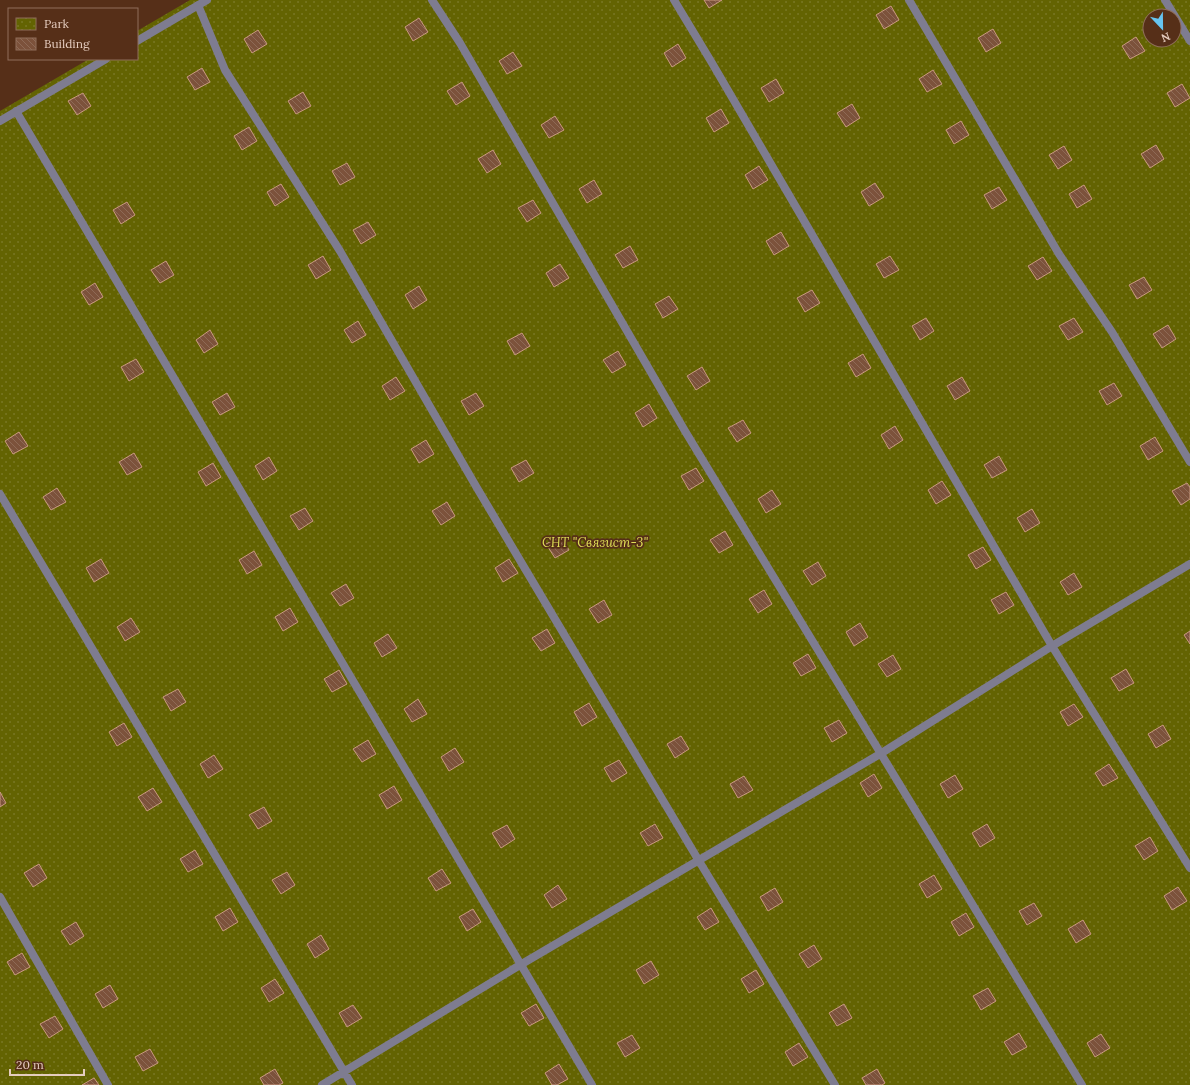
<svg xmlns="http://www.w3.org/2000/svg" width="1190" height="1085" font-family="Lora,serif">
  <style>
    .park { fill: url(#park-dots); fill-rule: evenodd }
    .building { fill: url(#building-back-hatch); stroke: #c99a80 }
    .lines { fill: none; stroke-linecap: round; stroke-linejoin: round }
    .lane { stroke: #7e7c90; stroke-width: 8 }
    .labels { text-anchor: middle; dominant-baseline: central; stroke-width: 3.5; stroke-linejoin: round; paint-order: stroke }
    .park-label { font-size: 13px; font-style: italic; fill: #dede56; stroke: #562f18 }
  </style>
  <defs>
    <pattern id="park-dots" width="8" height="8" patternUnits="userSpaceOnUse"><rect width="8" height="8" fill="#636302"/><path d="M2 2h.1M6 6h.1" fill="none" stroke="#797825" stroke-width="1.8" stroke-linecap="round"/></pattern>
    <pattern id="building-back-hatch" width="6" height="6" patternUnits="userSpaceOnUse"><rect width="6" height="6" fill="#7c523b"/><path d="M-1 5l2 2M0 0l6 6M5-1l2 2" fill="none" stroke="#8e6a56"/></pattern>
  </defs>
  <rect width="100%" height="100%" fill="#562f18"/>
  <path class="park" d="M190 0H1190V1085H0V111L89 59H137V31ZM1150 16H1174V40H1150Z"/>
  <path class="building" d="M704 0H722L709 8Z
    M891 6 899 20 884 29 876 15Z
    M419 18 428 32 413 41 405 27Z
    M993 29 1001 43 986 52 978 38Z
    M258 30 267 44 252 53 244 39Z
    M1136 37 1145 51 1130 59 1122 46Z
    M678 44 686 58 672 67 664 53Z
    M513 52 522 66 507 74 499 61Z
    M202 68 210 82 195 90 187 77Z
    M933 70 942 84 927 92 919 79Z
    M776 79 784 93 769 102 761 88Z
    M462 82 470 96 456 105 447 91Z
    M1182 84 1190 98 1175 107 1167 93Z
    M303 92 311 106 296 114 288 101Z
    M83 93 91 106 77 115 68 101Z
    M852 104 860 118 846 127 837 113Z
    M721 109 729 123 714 132 706 118Z
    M555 116 564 130 549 138 541 125Z
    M961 121 969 135 954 144 946 130Z
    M249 127 257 141 242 150 234 136Z
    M1156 145 1164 159 1150 168 1141 154Z
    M1064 146 1072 160 1058 169 1049 155Z
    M493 150 501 164 487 173 478 159Z
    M347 163 355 177 340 185 332 171Z
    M759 166 768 180 753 189 745 175Z
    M594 180 602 194 587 203 579 189Z
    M875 183 884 197 869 206 861 192Z
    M281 184 289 197 275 206 267 192Z
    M1084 185 1092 199 1077 208 1069 194Z
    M999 187 1007 200 992 209 984 195Z
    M533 200 541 213 527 222 518 208Z
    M127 202 135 215 121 224 113 210Z
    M368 222 376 235 361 244 353 230Z
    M781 232 789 246 774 255 766 241Z
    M630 246 638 260 623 268 615 255Z
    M323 256 331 270 316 279 308 265Z
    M890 256 899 270 884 278 876 264Z
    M1043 257 1052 271 1037 280 1028 266Z
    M166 261 174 275 160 283 151 270Z
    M560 264 569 278 554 287 546 273Z
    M1144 277 1152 290 1137 299 1129 285Z
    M95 283 103 297 89 305 81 292Z
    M419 286 427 300 413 309 405 295Z
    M812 290 820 303 805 312 797 298Z
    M669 296 678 309 663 318 655 304Z
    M926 318 934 331 920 340 912 326Z
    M1074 318 1083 332 1068 340 1059 326Z
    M358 321 366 335 352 343 344 330Z
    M1168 325 1176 339 1162 348 1153 334Z
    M210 330 218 344 204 353 196 340Z
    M522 333 530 346 515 355 507 341Z
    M618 351 626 365 612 373 603 360Z
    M863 354 871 368 856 377 848 363Z
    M136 359 144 372 129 381 121 367Z
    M702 367 710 381 696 390 687 376Z
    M396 377 405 391 390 400 382 386Z
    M962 377 970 391 955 400 947 386Z
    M1114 383 1122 396 1107 405 1099 391Z
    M227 393 235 407 220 415 212 402Z
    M476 393 484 406 469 415 461 401Z
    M649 404 657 418 643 427 635 413Z
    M743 420 751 433 737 442 728 428Z
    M895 426 903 440 889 449 881 435Z
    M19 432 28 446 13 454 5 441Z
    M1155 437 1163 451 1148 460 1140 446Z
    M426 440 434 454 419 463 411 449Z
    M134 453 142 467 127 475 119 462Z
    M999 456 1007 470 992 478 984 465Z
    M269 457 277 471 263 480 255 466Z
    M526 460 534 473 519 482 511 468Z
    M213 463 221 477 206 486 198 472Z
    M696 468 704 481 689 490 681 476Z
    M942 481 951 495 936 504 928 490Z
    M1187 483 1190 487V499L1181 505 1172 491Z
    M57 488 66 502 51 510 43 497Z
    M772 490 781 504 766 513 758 499Z
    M447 502 455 516 441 525 432 511Z
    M305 508 313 521 299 530 290 516Z
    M1032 509 1040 523 1025 532 1017 518Z
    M725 531 733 545 719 553 710 540Z
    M561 536 569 550 555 558 546 544Z
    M983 547 991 560 976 569 968 555Z
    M254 551 262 565 247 574 239 560Z
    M101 559 109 573 94 582 86 568Z
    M509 559 518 573 503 582 495 568Z
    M818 562 826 576 812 585 803 571Z
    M1074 573 1082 587 1068 595 1060 582Z
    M346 584 354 598 340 606 331 593Z
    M764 590 772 604 758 613 749 599Z
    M1006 592 1014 605 999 614 991 600Z
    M604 600 612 615 598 623 589 609Z
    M290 608 298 622 283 631 275 617Z
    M131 618 140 632 125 641 117 627Z
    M860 623 868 637 854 646 846 632Z
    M547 629 555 643 541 651 532 638Z
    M1190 631V644L1184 635Z
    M388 634 397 648 382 657 374 643Z
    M808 654 816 668 801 676 793 663Z
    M893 655 901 669 887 677 878 664Z
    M1126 669 1134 683 1119 691 1111 678Z
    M339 670 347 684 332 692 324 679Z
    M178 689 186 702 171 711 163 697Z
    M418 699 427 714 412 722 404 709Z
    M589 703 597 717 582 726 574 712Z
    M1074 704 1083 717 1068 726 1060 712Z
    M839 720 847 733 832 742 824 728Z
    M124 723 132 737 117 746 109 732Z
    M1163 725 1171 739 1156 748 1148 734Z
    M681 736 689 749 675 758 667 744Z
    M368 740 376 754 362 762 353 749Z
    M455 748 464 762 449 771 441 757Z
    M214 755 223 769 208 778 200 764Z
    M619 760 627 773 612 782 604 768Z
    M1109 764 1118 778 1103 786 1095 773Z
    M874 774 882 788 868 797 860 783Z
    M955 775 963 789 948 798 940 784Z
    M744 776 753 790 738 798 730 784Z
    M394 786 402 800 387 809 379 795Z
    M153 788 162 802 147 811 138 797Z
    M0 792 6 803 0 807Z
    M264 807 272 821 258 829 249 815Z
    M655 824 663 838 648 846 640 833Z
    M987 824 995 838 980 847 972 833Z
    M507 825 515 839 501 848 492 833Z
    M1150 837 1158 851 1144 860 1135 846Z
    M195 850 203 864 188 872 180 859Z
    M39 864 47 878 33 887 24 873Z
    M442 869 451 883 436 891 428 878Z
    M287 872 295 885 281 894 272 880Z
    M934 875 942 889 927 898 919 884Z
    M558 885 567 899 552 908 544 895Z
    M1178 887 1187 901 1172 910 1164 896Z
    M775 888 783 902 768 911 760 897Z
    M1034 903 1042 916 1027 925 1019 911Z
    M230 908 238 922 223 931 215 917Z
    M711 908 719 922 705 930 697 917Z
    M473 909 481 922 467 931 459 917Z
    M966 913 974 927 959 936 951 922Z
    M1083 920 1091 934 1076 943 1068 929Z
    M76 922 84 936 70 945 61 931Z
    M321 935 329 949 315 958 307 944Z
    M814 945 822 959 808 968 799 954Z
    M22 953 30 967 15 975 7 962Z
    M651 961 659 975 644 984 636 970Z
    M756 970 764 984 749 993 741 979Z
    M275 979 284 993 269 1002 261 988Z
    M110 985 118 999 103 1008 95 994Z
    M988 988 996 1001 981 1010 973 996Z
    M536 1004 544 1018 529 1026 521 1013Z
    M844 1004 852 1018 837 1026 829 1013Z
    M353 1005 362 1018 347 1027 339 1013Z
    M55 1016 63 1029 49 1038 40 1024Z
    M1019 1033 1027 1047 1012 1055 1004 1042Z
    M1101 1034 1110 1048 1095 1057 1087 1043Z
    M632 1035 640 1048 625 1057 617 1043Z
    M799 1043 808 1057 793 1066 785 1052Z
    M150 1049 158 1063 143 1071 135 1057Z
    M559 1064 568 1079 557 1085H552L545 1073Z
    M275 1069 283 1083 279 1085H264L260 1078Z
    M877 1069 885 1083 882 1085H866L862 1078Z
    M94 1078 99 1085H82Z"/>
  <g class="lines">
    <path class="lane" d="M432 0 460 43 685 431 1082 1085
      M674 0 712 63 1052 646 1190 868
      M909 0 1059 254 1112 332 1190 462
      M1165 0 1190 41
      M198 5 225 70 340 251 477 488 699 861 835 1085
      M137 41 207 0
      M16 111 592 1085
      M0 121 106 59
      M0 494 352 1085
      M0 897 108 1085
      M322 1085 520 965 880 754 1052 646 1190 564"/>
  </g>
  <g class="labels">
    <g class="park-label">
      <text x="595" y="542">СНТ "Связист-3"</text>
    </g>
  </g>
  <rect x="8" y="8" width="130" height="52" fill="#562f18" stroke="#8f6e5b"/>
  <rect x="16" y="18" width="20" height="12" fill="url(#park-dots)" stroke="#8f6e5b"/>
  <text x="44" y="28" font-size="12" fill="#e5ccbf">Park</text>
  <rect x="16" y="38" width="20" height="12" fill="url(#building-back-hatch)" stroke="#8f6e5b"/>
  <text x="44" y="48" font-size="12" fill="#e5ccbf">Building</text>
  <g transform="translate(1162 28) rotate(158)"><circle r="19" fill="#562f18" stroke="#8f6e5b"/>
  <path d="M0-3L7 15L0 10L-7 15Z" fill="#66c4ef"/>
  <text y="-6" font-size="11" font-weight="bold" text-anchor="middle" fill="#e5ccbf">N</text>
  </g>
  <path d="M10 1069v6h74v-6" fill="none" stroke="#e5ccbf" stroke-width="2"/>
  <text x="16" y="1069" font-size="12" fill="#e5ccbf" stroke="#562f18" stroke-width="3" paint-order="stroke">20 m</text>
</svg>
